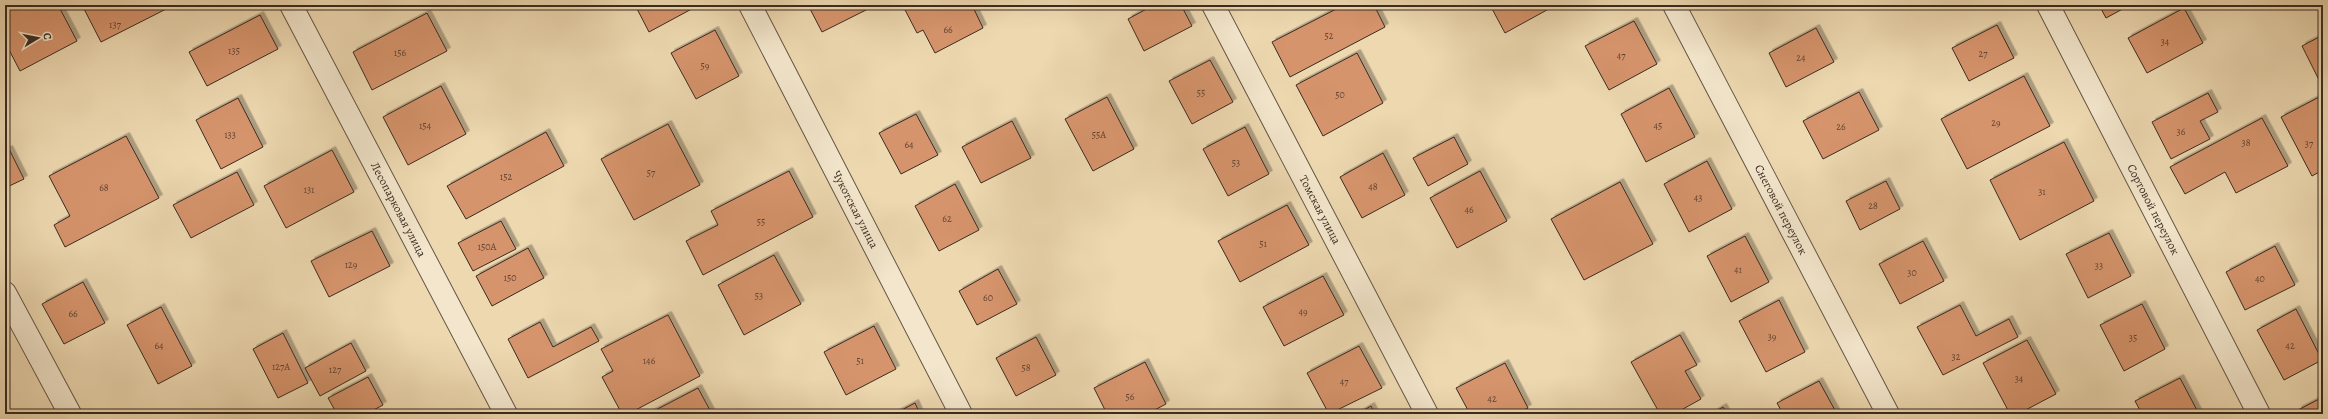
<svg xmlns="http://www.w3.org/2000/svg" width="2328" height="419" font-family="Alegreya,serif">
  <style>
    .building { fill: #d6946c; stroke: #392b21; filter: url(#shadow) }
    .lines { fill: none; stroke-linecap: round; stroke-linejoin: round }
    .street-casing { stroke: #665645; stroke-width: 24 }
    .street { stroke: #f3e6cc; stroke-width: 22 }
    .labels { text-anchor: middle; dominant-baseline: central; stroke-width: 3.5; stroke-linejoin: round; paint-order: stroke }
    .number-label { font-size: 10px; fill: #604534 }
    .street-label { font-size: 12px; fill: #392b21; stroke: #f3e6cc }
  </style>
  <defs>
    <filter id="shadow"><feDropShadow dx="3.5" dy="-3.5" stdDeviation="0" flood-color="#0004"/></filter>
  </defs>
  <rect width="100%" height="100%" fill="#edd8b0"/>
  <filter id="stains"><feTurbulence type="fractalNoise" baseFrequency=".005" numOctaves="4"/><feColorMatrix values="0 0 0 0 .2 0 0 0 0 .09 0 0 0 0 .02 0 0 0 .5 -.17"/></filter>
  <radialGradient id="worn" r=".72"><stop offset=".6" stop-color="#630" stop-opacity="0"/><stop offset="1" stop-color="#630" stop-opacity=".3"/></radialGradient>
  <path class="building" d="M5 5H58L77 41 20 71 5 42Z
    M82 5H174L101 42Z
    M635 5H699L649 32Z
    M808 5H871L872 7 822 32Z
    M972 5 983 28 935 53 923 30 917 33 903 6Z
    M1154 5H1181L1192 26 1144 51 1128 19Z
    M1344 5H1374L1385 27 1290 77 1272 42Z
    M1490 5H1556L1505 33Z
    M2099 5H2130L2106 18Z
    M2184 8 2203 43 2147 73 2128 38Z
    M427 13 447 51 372 90 353 52Z
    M260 15 278 49 207 86 189 52Z
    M1634 21 1657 64 1609 90 1585 46Z
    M1997 25 2014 58 1969 81 1952 48Z
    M1816 28 1834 62 1786 87 1769 53Z
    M715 30 739 76 696 99 671 53Z
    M2323 35V81L2320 82 2302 46Z
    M1357 53 1383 103 1323 136 1296 85Z
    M1210 60 1233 102 1192 124 1169 81Z
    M2024 76 2050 126 1967 169 1941 119Z
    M441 86 466 134 408 165 383 117Z
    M1669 88 1695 137 1646 162 1621 114Z
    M1859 92 1879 130 1823 159 1803 121Z
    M2208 93 2218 112 2200 121 2210 139 2171 159 2152 122Z
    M2323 95V170L2312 176 2281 117Z
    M1107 97 1134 149 1093 171 1065 119Z
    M238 98 263 147 221 169 196 120Z
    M916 114 938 155 901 174 879 133Z
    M2262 118 2288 166 2236 193 2225 172 2185 194 2170 167Z
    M1012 121 1031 158 981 183 962 147Z
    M668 124 700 185 634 220 601 159Z
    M1245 127 1269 174 1228 196 1203 149Z
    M546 132 564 166 466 219 447 186Z
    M126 136 159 198 65 247 54 225 70 216 49 176Z
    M1454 137 1468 164 1428 186 1413 158Z
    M2064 142 2094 201 2020 240 1990 180Z
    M9 149 24 179 5 188V151Z
    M332 150 354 192 286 228 264 186Z
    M1383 153 1405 195 1362 218 1340 177Z
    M1707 161 1732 209 1689 232 1664 184Z
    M789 171 813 217 703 275 686 241 718 225 711 211Z
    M1480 171 1507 221 1457 248 1430 198Z
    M237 172 254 205 191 238 173 205Z
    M1886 181 1900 209 1860 230 1846 201Z
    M1620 182 1653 244 1584 280 1551 219Z
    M955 184 979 230 939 251 915 206Z
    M1287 205 1309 245 1240 282 1218 241Z
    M501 221 516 249 473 271 458 243Z
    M372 231 390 266 329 297 311 261Z
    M2109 233 2131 276 2088 298 2066 254Z
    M1745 236 1769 282 1731 302 1707 256Z
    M1923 241 1944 281 1900 304 1879 264Z
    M2275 246 2295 285 2245 310 2226 272Z
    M528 248 544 278 492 306 476 276Z
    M774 255 801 304 744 335 718 285Z
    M998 269 1017 304 977 325 959 291Z
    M1323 276 1344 315 1284 346 1263 307Z
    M83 282 105 323 64 344 42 304Z
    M1779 300 1805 352 1766 372 1739 321Z
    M2142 304 2165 349 2124 371 2100 325Z
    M1960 305 1976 336 2009 319 2018 337 1943 375 1917 327Z
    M161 307 192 366 158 384 127 325Z
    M2296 309 2322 360 2284 380 2257 330Z
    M668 315 700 376 628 414H622L602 377 613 371 601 349Z
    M540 322 553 347 591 327 599 341 528 378 508 339Z
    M874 326 896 369 846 395 824 352Z
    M283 333 308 383 278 398 253 349Z
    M1680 335 1697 365 1685 371 1701 399 1674 414H1660L1631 362Z
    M1036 337 1056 375 1016 396 996 358Z
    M2027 340 2056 394 2018 414H2010L1983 363Z
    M351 343 366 371 320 396 305 368Z
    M1359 346 1382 388 1329 414 1307 373Z
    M1145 362 1166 404 1147 414H1107L1094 388Z
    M1505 363 1528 408 1516 414H1470L1456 388Z
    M368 377 383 405 366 414H337L328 398Z
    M2180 378 2199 414H2142L2135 401Z
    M1819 381 1837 414H1783L1777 403Z
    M698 388 712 414H648Z
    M2323 397V414H2300L2298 410Z
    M915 403 920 414H894Z
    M1371 406 1375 414H1357Z
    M1723 407 1727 414H1711Z"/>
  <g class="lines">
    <g class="street-casing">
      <g id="street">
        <path id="s1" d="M291 5 506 414"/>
        <path id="s2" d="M750 5 961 414"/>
        <path id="s3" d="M1213 5 1427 414"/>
        <path id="s4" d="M1674 5 1888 414"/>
        <path id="s5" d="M2048 5 2259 414"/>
        <path d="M5 293 70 414"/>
      </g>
    </g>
    <use href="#street" class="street"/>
  </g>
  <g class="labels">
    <g class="number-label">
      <text x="115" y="24">137</text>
      <text x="948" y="29">66</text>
      <text x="1329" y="35">52</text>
      <text x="2165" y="41">34</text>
      <text x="234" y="50">135</text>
      <text x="400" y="52">156</text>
      <text x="1983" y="53">27</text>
      <text x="1621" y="55">47</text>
      <text x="1801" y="57">24</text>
      <text x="705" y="65">59</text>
      <text x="1201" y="92">55</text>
      <text x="1340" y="94">50</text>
      <text x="1996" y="122">29</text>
      <text x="425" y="125">154</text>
      <text x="1658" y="125">45</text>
      <text x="1841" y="126">26</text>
      <text x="2181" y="131">36</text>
      <text x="230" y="134">133</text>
      <text x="1099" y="134">55А</text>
      <text x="2246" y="142">38</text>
      <text x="2309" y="143">37</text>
      <text x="909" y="144">64</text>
      <text x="1236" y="162">53</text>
      <text x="651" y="172">57</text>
      <text x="506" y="176">152</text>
      <text x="1373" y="186">48</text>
      <text x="104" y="187">68</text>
      <text x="309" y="189">131</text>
      <text x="2042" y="191">31</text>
      <text x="1698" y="197">43</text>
      <text x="1873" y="205">28</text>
      <text x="1469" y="209">46</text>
      <text x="947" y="218">62</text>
      <text x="761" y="221">55</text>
      <text x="1263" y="243">51</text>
      <text x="487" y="246">150А</text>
      <text x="351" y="264">129</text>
      <text x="2099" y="265">33</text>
      <text x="1738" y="269">41</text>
      <text x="1912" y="272">30</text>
      <text x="510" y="277">150</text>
      <text x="2260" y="278">40</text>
      <text x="759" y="295">53</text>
      <text x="988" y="297">60</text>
      <text x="1303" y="311">49</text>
      <text x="73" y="313">66</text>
      <text x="1772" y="336">39</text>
      <text x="2133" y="337">35</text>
      <text x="159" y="345">64</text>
      <text x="2290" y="345">42</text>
      <text x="1956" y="356">32</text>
      <text x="649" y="360">146</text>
      <text x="860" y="360">51</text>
      <text x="281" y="366">127А</text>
      <text x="1026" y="367">58</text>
      <text x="335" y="369">127</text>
      <text x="2019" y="378">34</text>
      <text x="1344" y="381">47</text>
      <text x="1130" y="396">56</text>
      <text x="1492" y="398">42</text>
    </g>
    <g class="street-label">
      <text stroke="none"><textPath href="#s1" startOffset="231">Лесопарковая улица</textPath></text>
      <text stroke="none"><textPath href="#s2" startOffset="230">Чукотская улица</textPath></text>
      <text stroke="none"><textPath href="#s3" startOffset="231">Томская улица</textPath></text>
      <text stroke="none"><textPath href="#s4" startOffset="231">Снеговой переулок</textPath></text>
      <text stroke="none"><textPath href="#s5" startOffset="230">Сортовой переулок</textPath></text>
    </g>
  </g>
  <rect width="2328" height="419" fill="none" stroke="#edd8b0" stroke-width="20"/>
  <rect x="6" y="6" width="2316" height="407" fill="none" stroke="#392b21" stroke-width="2"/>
  <rect x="10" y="10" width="2308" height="399" fill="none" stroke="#392b21"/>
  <g transform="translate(38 38) rotate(80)" stroke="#f3e6cc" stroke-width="3" paint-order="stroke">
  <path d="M0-3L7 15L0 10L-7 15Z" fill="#392b21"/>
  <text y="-6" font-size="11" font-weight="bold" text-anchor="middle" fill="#392b21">С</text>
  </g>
  <rect width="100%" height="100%" filter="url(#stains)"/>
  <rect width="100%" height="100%" fill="url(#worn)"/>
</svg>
